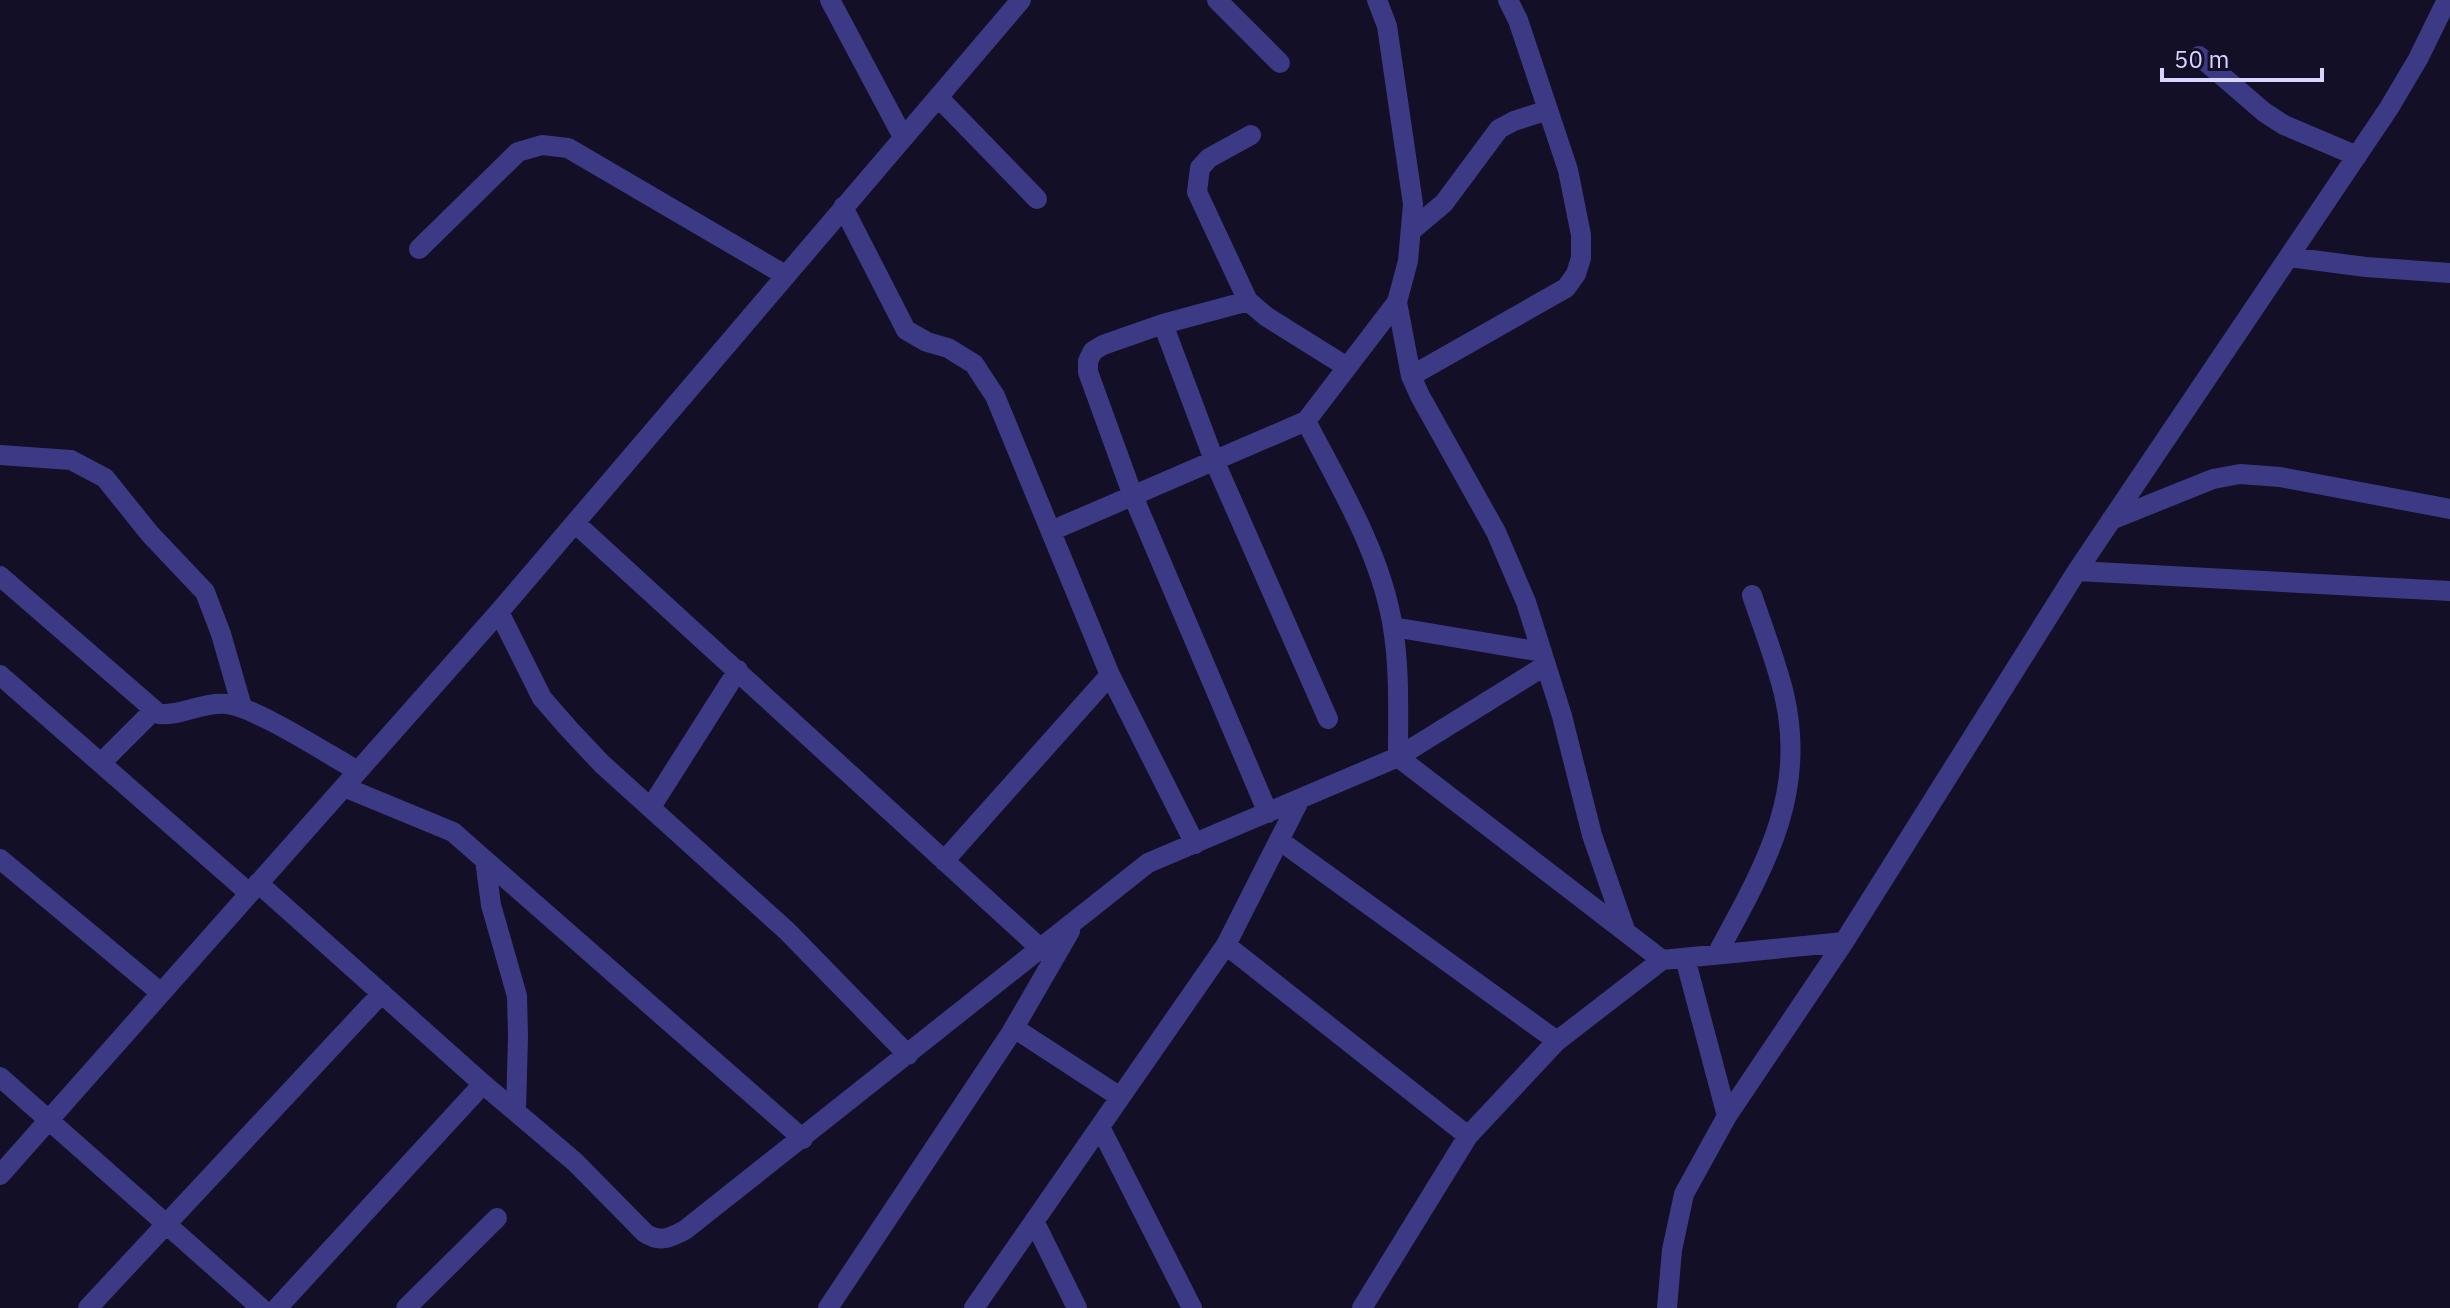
<svg xmlns="http://www.w3.org/2000/svg" width="2450" height="1308" font-family="'IBM Plex Sans',sans-serif">
  <style>
    .lines { fill: none; stroke-linecap: round; stroke-linejoin: round }
    .minor { stroke: #3d3a85; stroke-width: 20 }
  </style>
  <rect width="100%" height="100%" fill="#130f26"/>
  <g class="lines">
    <path class="minor" d="M830 0 903 137
      M1217 0 1280 63
      M2199 56 2264 112 2284 125 2357 156
      M938 97 1037 199
      M1251 135 1209 158 1200 168 1197 192 1248 301 1267 317 1347 367
      M843 207 906 330 927 342 948 348 974 364 995 396 1110 675
      M1412 230 1444 203 1499 129 1514 121 1548 110
      M419 249 518 152 542 145 568 148 785 275
      M2289 257 2366 267 2450 273
      M1248 301 1163 324 1103 345 1093 351 1088 361V372L1133 496 1268 813
      M1397 302 1411 376 1420 396 1496 532 1526 602 1562 716 1592 835 1625 930
      M1163 324 1214 460 1328 719
      M1411 376 1566 288 1576 274 1581 258V235L1568 170 1518 20 1508 0
      M0 455 71 460 105 478 150 534 205 592 221 634 242 707
      M2111 520 2213 479 2240 474 2280 477 2450 509
      M575 523 1041 949
      M1051 531 1306 421
      M2077 571 2450 591
      M0 576 159 714C182 716 201 702 226 704 254 706 329 755 358 771
      M499 612 542 698 569 729 602 764 787 931 908 1055
      M1393 627 1542 652
      M0 675 249 893
      M101 763 154 710
      M344 787 453 832 803 1139
      M651 807 738 670
      M1279 840 1557 1041
      M0 859 161 993
      M485 860 491 905 517 996 518 1036 516 1111
      M944 861 1110 675 1195 844
      M258 883 483 1084 575 1162 645 1233C660 1243 670 1238 685 1230L1148 863 1398 757C1398 713 1400 666 1392 622 1379 550 1339 485 1306 421L1397 302 1408 261 1413 204 1387 26 1377 0
      M1226 945 1300 799
      M1717 954C1763 869 1808 795 1784 694 1776 661 1763 628 1752 595
      M1685 958 1727 1116
      M1662 960 1844 942
      M1014 1028 1120 1097
      M0 1077 261 1308
      M1100 1127 1192 1308
      M0 1175 499 612 1021 0
      M1034 1221 1077 1308
      M88 1308 382 993
      M277 1308 483 1084
      M406 1308 497 1218
      M828 1308 1011 1033 1070 931
      M974 1308 1226 945 1468 1136
      M1362 1308 1468 1136 1557 1041 1662 960 1398 757 1546 665
      M1667 1308 1672 1250 1684 1194 1727 1116 1844 942 2077 571 2389 108 2418 59 2447 0"/>
  </g>
  <path d="M2162 68v12h160v-12" fill="none" stroke="#d9d4ff" stroke-width="4"/>
  <text x="2174" y="68" font-size="24" fill="#d9d4ff" stroke="#130f26" stroke-width="6" paint-order="stroke">50 m</text>
</svg>
